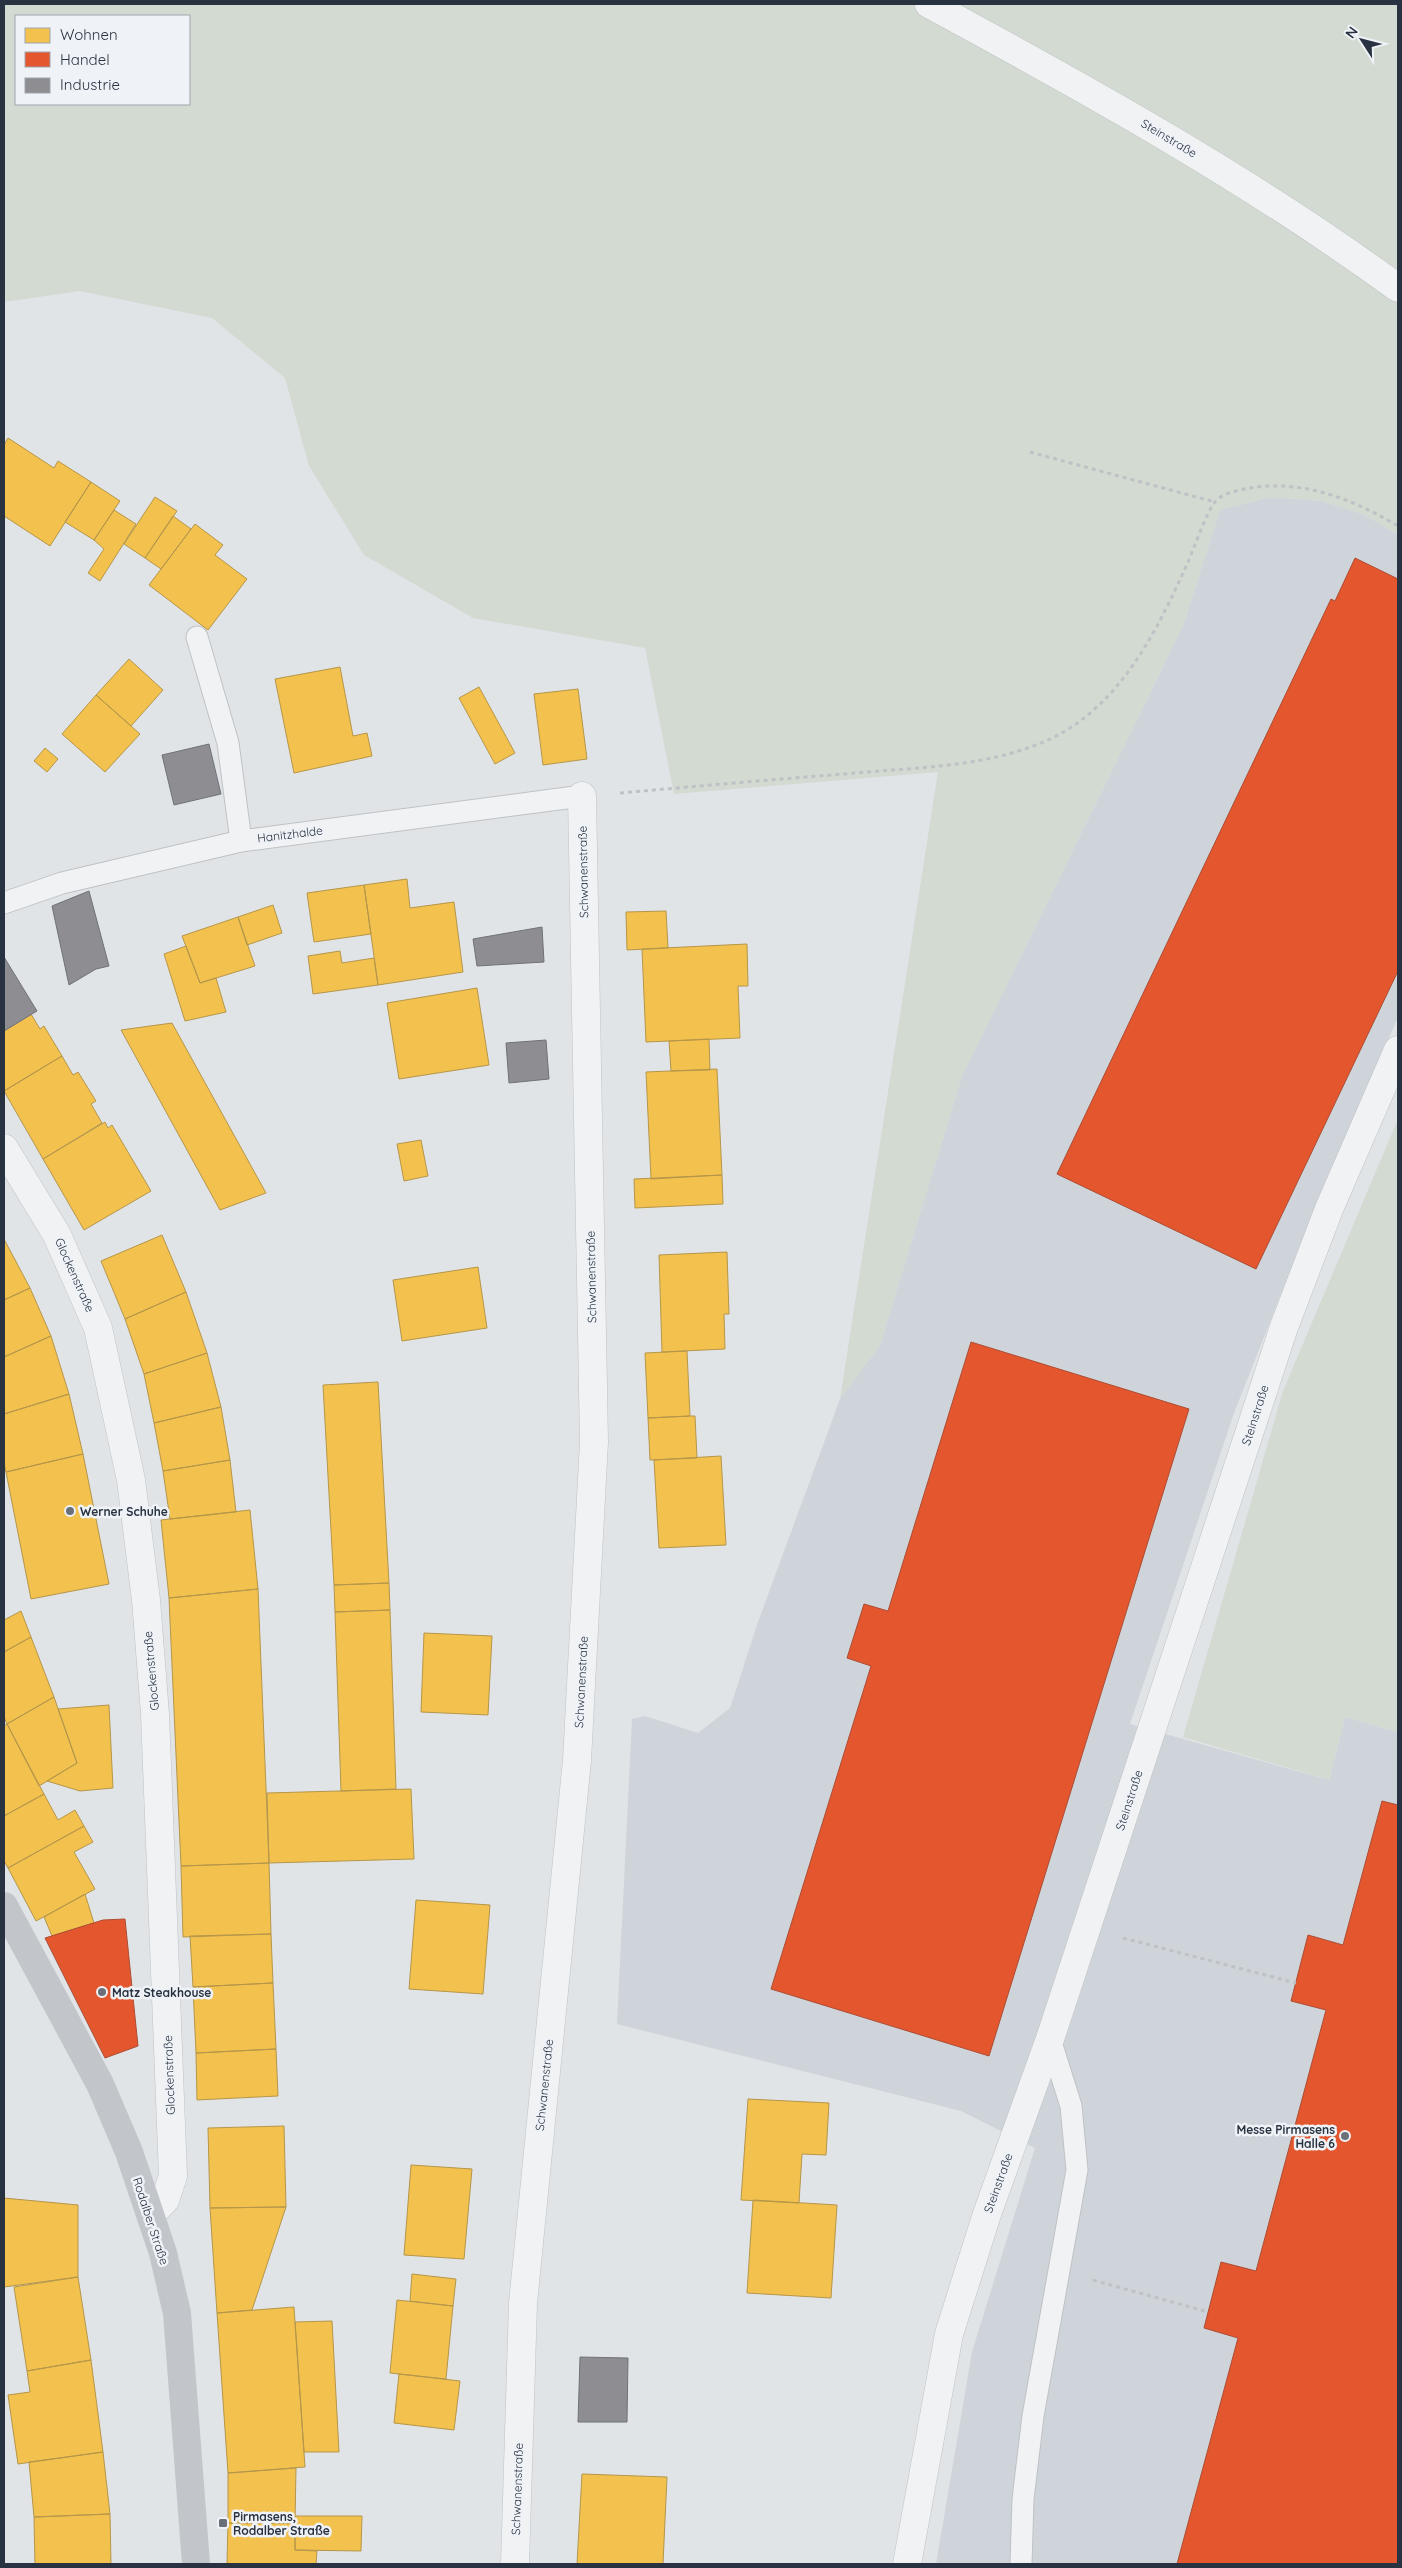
<svg xmlns="http://www.w3.org/2000/svg" width="1402" height="2568" font-family="Quicksand,sans-serif">
  <style>
    .built { fill: #cfd4da }
    .green { fill: #d2dad2; fill-rule: evenodd }
    .homes { fill: #f2c14e; stroke: #b5964a }
    .shops { fill: #e4572e; stroke: #ac4c33 }
    .industry { fill: #8d8d92; stroke: #6f7279 }
    .lines { fill: none; stroke-linecap: round; stroke-linejoin: round }
    .service-casing { stroke: #bfc2c5; stroke-width: 23 }
    .minor-casing { stroke: #bfc2c5; stroke-width: 29 }
    .path { stroke: #bfc2c5; stroke-width: 3; stroke-dasharray: 4 4; stroke-linecap: butt }
    .service { stroke: #f1f2f3; stroke-width: 21 }
    .minor { stroke: #f1f2f3; stroke-width: 28 }
    .secondary { stroke: #c2c5c9; stroke-width: 28 }
    .poi-dot { fill: #69707a; stroke: #eff2f6; stroke-width: 2 }
    .labels { text-anchor: middle; dominant-baseline: central; stroke-width: 5; stroke-linejoin: round; paint-order: stroke }
    .street-label { font-size: 12px; fill: #283240; stroke: #eff2f6 }
    .poi-label { font-size: 12px; font-weight: bold; fill: #283240; stroke: #eff2f6; text-anchor: start }
  </style>
  <rect width="100%" height="100%" fill="#e1e4e7"/>
  <path class="built" d="M1270 497 1322 501 1365 515 1398 535V1017L1292 1266 1234 1413 1130 1724 1329 1780 1345 1717 1398 1732V2564H936L972 2352 1035 2148 961 2111 617 2024 632 1719 645 1716 698 1733 730 1708 758 1622 840 1399 880 1345 962 1076 1183 626 1220 510Z"/>
  <path class="green" d="M4 4H1398V535L1365 515 1322 501 1270 497 1220 510 1183 626 962 1076 880 1345 840 1399 938 772 674 794 645 648 473 618 364 555 309 466 285 378 212 318 80 291 4 302ZM16 16H189V104H16Z
    M1398 1119V1732L1345 1717 1329 1780 1183 1737 1283 1391Z"/>
  <path class="homes" d="M8 438 54 468 58 461 91 482 50 546 4 516V445Z
    M91 482 120 501 94 540 65 522Z
    M155 497 177 511 145 558 124 544Z
    M114 510 136 524 100 581 88 573 104 549 94 540Z
    M173 516 191 529 161 569 145 558Z
    M195 524 223 545 215 555 247 579 208 630 149 585Z
    M129 659 163 690 131 726 96 695Z
    M340 667 353 736 367 733 372 756 294 773 275 679Z
    M479 687 515 753 495 764 459 698Z
    M578 689 587 759 543 765 534 694Z
    M96 695 140 734 105 772 62 734Z
    M45 748 58 759 47 772 34 761Z
    M407 879 410 908 454 902 463 972 378 985 364 885Z
    M364 885 371 934 314 942 307 893Z
    M273 905 282 933 247 945 238 917Z
    M666 911 668 948 627 950 626 912Z
    M238 917 255 966 200 983 182 936Z
    M747 944 748 986H738L740 1038 646 1042 642 949Z
    M186 946 200 983 216 978 226 1012 185 1021 164 954Z
    M340 951 342 963 374 958 378 985 313 994 308 956Z
    M477 988 489 1065 399 1079 387 1003Z
    M31 1014 40 1029 44 1026 62 1056 4 1091V1031Z
    M172 1023 266 1193 220 1210 121 1030Z
    M709 1039 710 1070 671 1071 669 1041Z
    M62 1056 73 1075 78 1072 96 1101 91 1104 102 1123 43 1159 4 1091Z
    M717 1069 722 1175 651 1179 646 1072Z
    M105 1122 108 1128 112 1125 151 1191 84 1230 43 1159Z
    M421 1140 428 1176 404 1181 397 1144Z
    M722 1175 723 1204 635 1208 634 1179Z
    M162 1235 186 1292 125 1319 101 1261Z
    M4 1239 30 1288 4 1300Z
    M727 1252 729 1314H724L725 1349 662 1352 659 1255Z
    M478 1267 487 1328 402 1341 393 1280Z
    M30 1288 51 1336 4 1357V1300Z
    M186 1292 207 1353 144 1374 125 1319Z
    M51 1336 69 1394 4 1414V1357Z
    M687 1351 690 1416 648 1418 645 1353Z
    M207 1353 221 1407 154 1423 144 1374Z
    M378 1382 389 1583 334 1585 323 1385Z
    M69 1394 83 1454 6 1472 4 1463V1414Z
    M221 1407 230 1460 163 1471 154 1423Z
    M690 1416H695L697 1458 650 1460 648 1418Z
    M83 1454 109 1584 31 1599 6 1472Z
    M721 1456 726 1545 659 1548 654 1460Z
    M230 1460 236 1512 170 1519 163 1471Z
    M250 1510 258 1589 169 1598 161 1520Z
    M389 1583 390 1610 335 1612 334 1585Z
    M258 1589 269 1863 181 1866 169 1598Z
    M390 1610 396 1789 341 1791 335 1612Z
    M21 1611 31 1637 4 1652V1620Z
    M424 1633 492 1636 488 1715 421 1712Z
    M31 1637 54 1697 7 1724 4 1717V1652Z
    M54 1697 77 1763 39 1786 7 1724Z
    M109 1705 113 1788 80 1791 47 1781 77 1763 58 1709Z
    M7 1724 44 1794 4 1816V1726Z
    M411 1789 414 1859 269 1863 267 1793Z
    M44 1794 58 1820 75 1810 84 1826 8 1868 4 1861V1816Z
    M84 1826 93 1842 74 1852 95 1889 36 1921 8 1868Z
    M269 1863 271 1934 183 1937 181 1866Z
    M85 1894 94 1923 52 1936 44 1917Z
    M416 1900 490 1905 483 1994 409 1989Z
    M271 1934 273 1983 193 1987 190 1936Z
    M273 1983 276 2049 196 2053 193 1987Z
    M276 2049 278 2096 197 2100 196 2053Z
    M748 2099 829 2103 826 2155 802 2154 799 2203 741 2200Z
    M284 2126 286 2207 210 2208 208 2128Z
    M411 2165 472 2169 464 2259 404 2255Z
    M4 2198 78 2205V2277L4 2287Z
    M753 2200 837 2205 831 2298 747 2293Z
    M286 2207 252 2310 217 2313 210 2208Z
    M412 2274 456 2279 453 2306 410 2301Z
    M78 2277 91 2360 27 2371 14 2287Z
    M397 2300 453 2306 446 2379 390 2373Z
    M294 2307 305 2467 228 2473 217 2313Z
    M332 2321 339 2452H304L295 2322Z
    M91 2360 103 2452 18 2464 8 2395 30 2392 27 2371Z
    M399 2374 460 2381 454 2430 394 2423Z
    M103 2452 110 2514 34 2517 29 2462Z
    M296 2468 295 2523H228V2473Z
    M582 2474 667 2477 663 2564H577Z
    M110 2514 111 2564H35L34 2517Z
    M295 2516H362L361 2551 295 2550Z
    M228 2523H295V2550L317 2551 316 2564H227Z"/>
  <path class="shops" d="M1355 558 1398 579V971L1256 1269 1057 1174 1331 599 1335 601Z
    M971 1342 1189 1409 989 2056 771 1989 871 1666 847 1658 864 1604 888 1611Z
    M1382 1801 1398 1805V2564H1177L1238 2338 1204 2328 1221 2262 1256 2271 1326 2010 1291 2001 1308 1935 1343 1945Z
    M125 1919 138 2046 105 2058 45 1938 103 1920Z"/>
  <path class="industry" d="M209 744 221 794 174 805 162 755Z
    M89 891 109 966 96 969 69 985 52 906Z
    M542 927 544 962 477 966 473 939Z
    M4 957 37 1011 4 1031Z
    M546 1040 549 1079 509 1083 506 1043Z
    M580 2357 628 2358 627 2422H578Z"/>
  <g class="lines">
    <g class="service-casing">
      <path id="service" d="M197 637 228 743 241 841
        M4 903 62 883 241 841 582 796
        M1021 2564 1023 2499 1033 2416 1077 2170 1071 2106 1050 2039"/>
    </g>
    <g class="minor-casing">
      <path id="minor" d="M929 4C1090 91 1250 180 1398 288
        M4 1148 57 1235 98 1328 131 1480 146 1600 155 1714 173 2176 165 2200 151 2214
        M515 2564 523 2303 577 1760 594 1442 582 796
        M907 2564 949 2334 987 2214 1050 2039 1284 1327 1329 1209 1398 1050"/>
    </g>
    <path class="path" d="M1030 452 1215 502
      M620 793C699 786 778 779 856 773 921 767 988 767 1048 740 1120 707 1157 631 1188 562 1194 548 1207 511 1215 502 1221 494 1235 491 1244 489 1299 478 1351 498 1398 526
      M1123 1938 1296 1983
      M1093 2280 1208 2312"/>
    <use href="#service" class="service"/>
    <use href="#minor" class="minor"/>
    <path class="secondary" d="M4 1906 100 2084 129 2152 163 2253 177 2313 196 2564"/>
  </g>
  <g class="poi-dot">
    <circle cx="70" cy="1511" r="5"/>
    <circle cx="102" cy="1992" r="5"/>
    <circle cx="1345" cy="2136" r="5"/>
    <rect x="218" y="2518" width="10" height="10" rx="2.5"/>
  </g>
  <g class="labels">
    <g class="street-label">
      <text transform="translate(1169 138) rotate(31)">Steinstraße</text>
      <text transform="translate(290 834) rotate(-7)">Hanitzhalde</text>
      <text transform="translate(583 872) rotate(-91)">Schwanenstraße</text>
      <text transform="translate(75 1275) rotate(66)">Glockenstraße</text>
      <text transform="translate(591 1277) rotate(-91)">Schwanenstraße</text>
      <text transform="translate(1255 1415) rotate(-72)">Steinstraße</text>
      <text transform="translate(151 1671) rotate(-95)">Glockenstraße</text>
      <text transform="translate(581 1682) rotate(-87)">Schwanenstraße</text>
      <text transform="translate(1129 1800) rotate(-72)">Steinstraße</text>
      <text transform="translate(169 2075) rotate(-92)">Glockenstraße</text>
      <text transform="translate(544 2085) rotate(-84)">Schwanenstraße</text>
      <text transform="translate(998 2183) rotate(-70)">Steinstraße</text>
      <text transform="translate(151 2221) rotate(72)">Rodalber Straße</text>
      <text transform="translate(517 2489) rotate(-88)">Schwanenstraße</text>
    </g>
    <g class="poi-label">
      <text x="80" y="1511">Werner Schuhe</text>
      <text x="112" y="1992">Matz Steakhouse</text>
      <text x="1335" y="2129" text-anchor="end">Messe Pirmasens<tspan x="1335" dy="14">Halle 6</tspan></text>
      <text x="233" y="2516">Pirmasens,<tspan x="233" dy="14">Rodalber Straße</tspan></text>
    </g>
  </g>
  <rect width="1402" height="2568" fill="none" stroke="#283240" stroke-width="10"/>
  <rect x="15" y="15" width="175" height="90" fill="#eff2f6" stroke="#9fa5ad"/>
  <rect x="25" y="28" width="25" height="15" fill="#f2c14e" stroke="#9fa5ad"/>
  <text x="60" y="40" font-size="15" fill="#283240">Wohnen</text>
  <rect x="25" y="52" width="25" height="15" fill="#e4572e" stroke="#9fa5ad"/>
  <text x="60" y="65" font-size="15" fill="#283240">Handel</text>
  <rect x="25" y="78" width="25" height="15" fill="#8d8d92" stroke="#9fa5ad"/>
  <text x="60" y="90" font-size="15" fill="#283240">Industrie</text>
  <g transform="translate(1362 40) rotate(306)" stroke="#eff2f6" stroke-width="4" paint-order="stroke">
  <path d="M0-4L9 19L0 12L-9 19Z" fill="#283240"/>
  <text y="-8" font-size="14" font-weight="bold" text-anchor="middle" fill="#283240">N</text>
  </g>
</svg>
